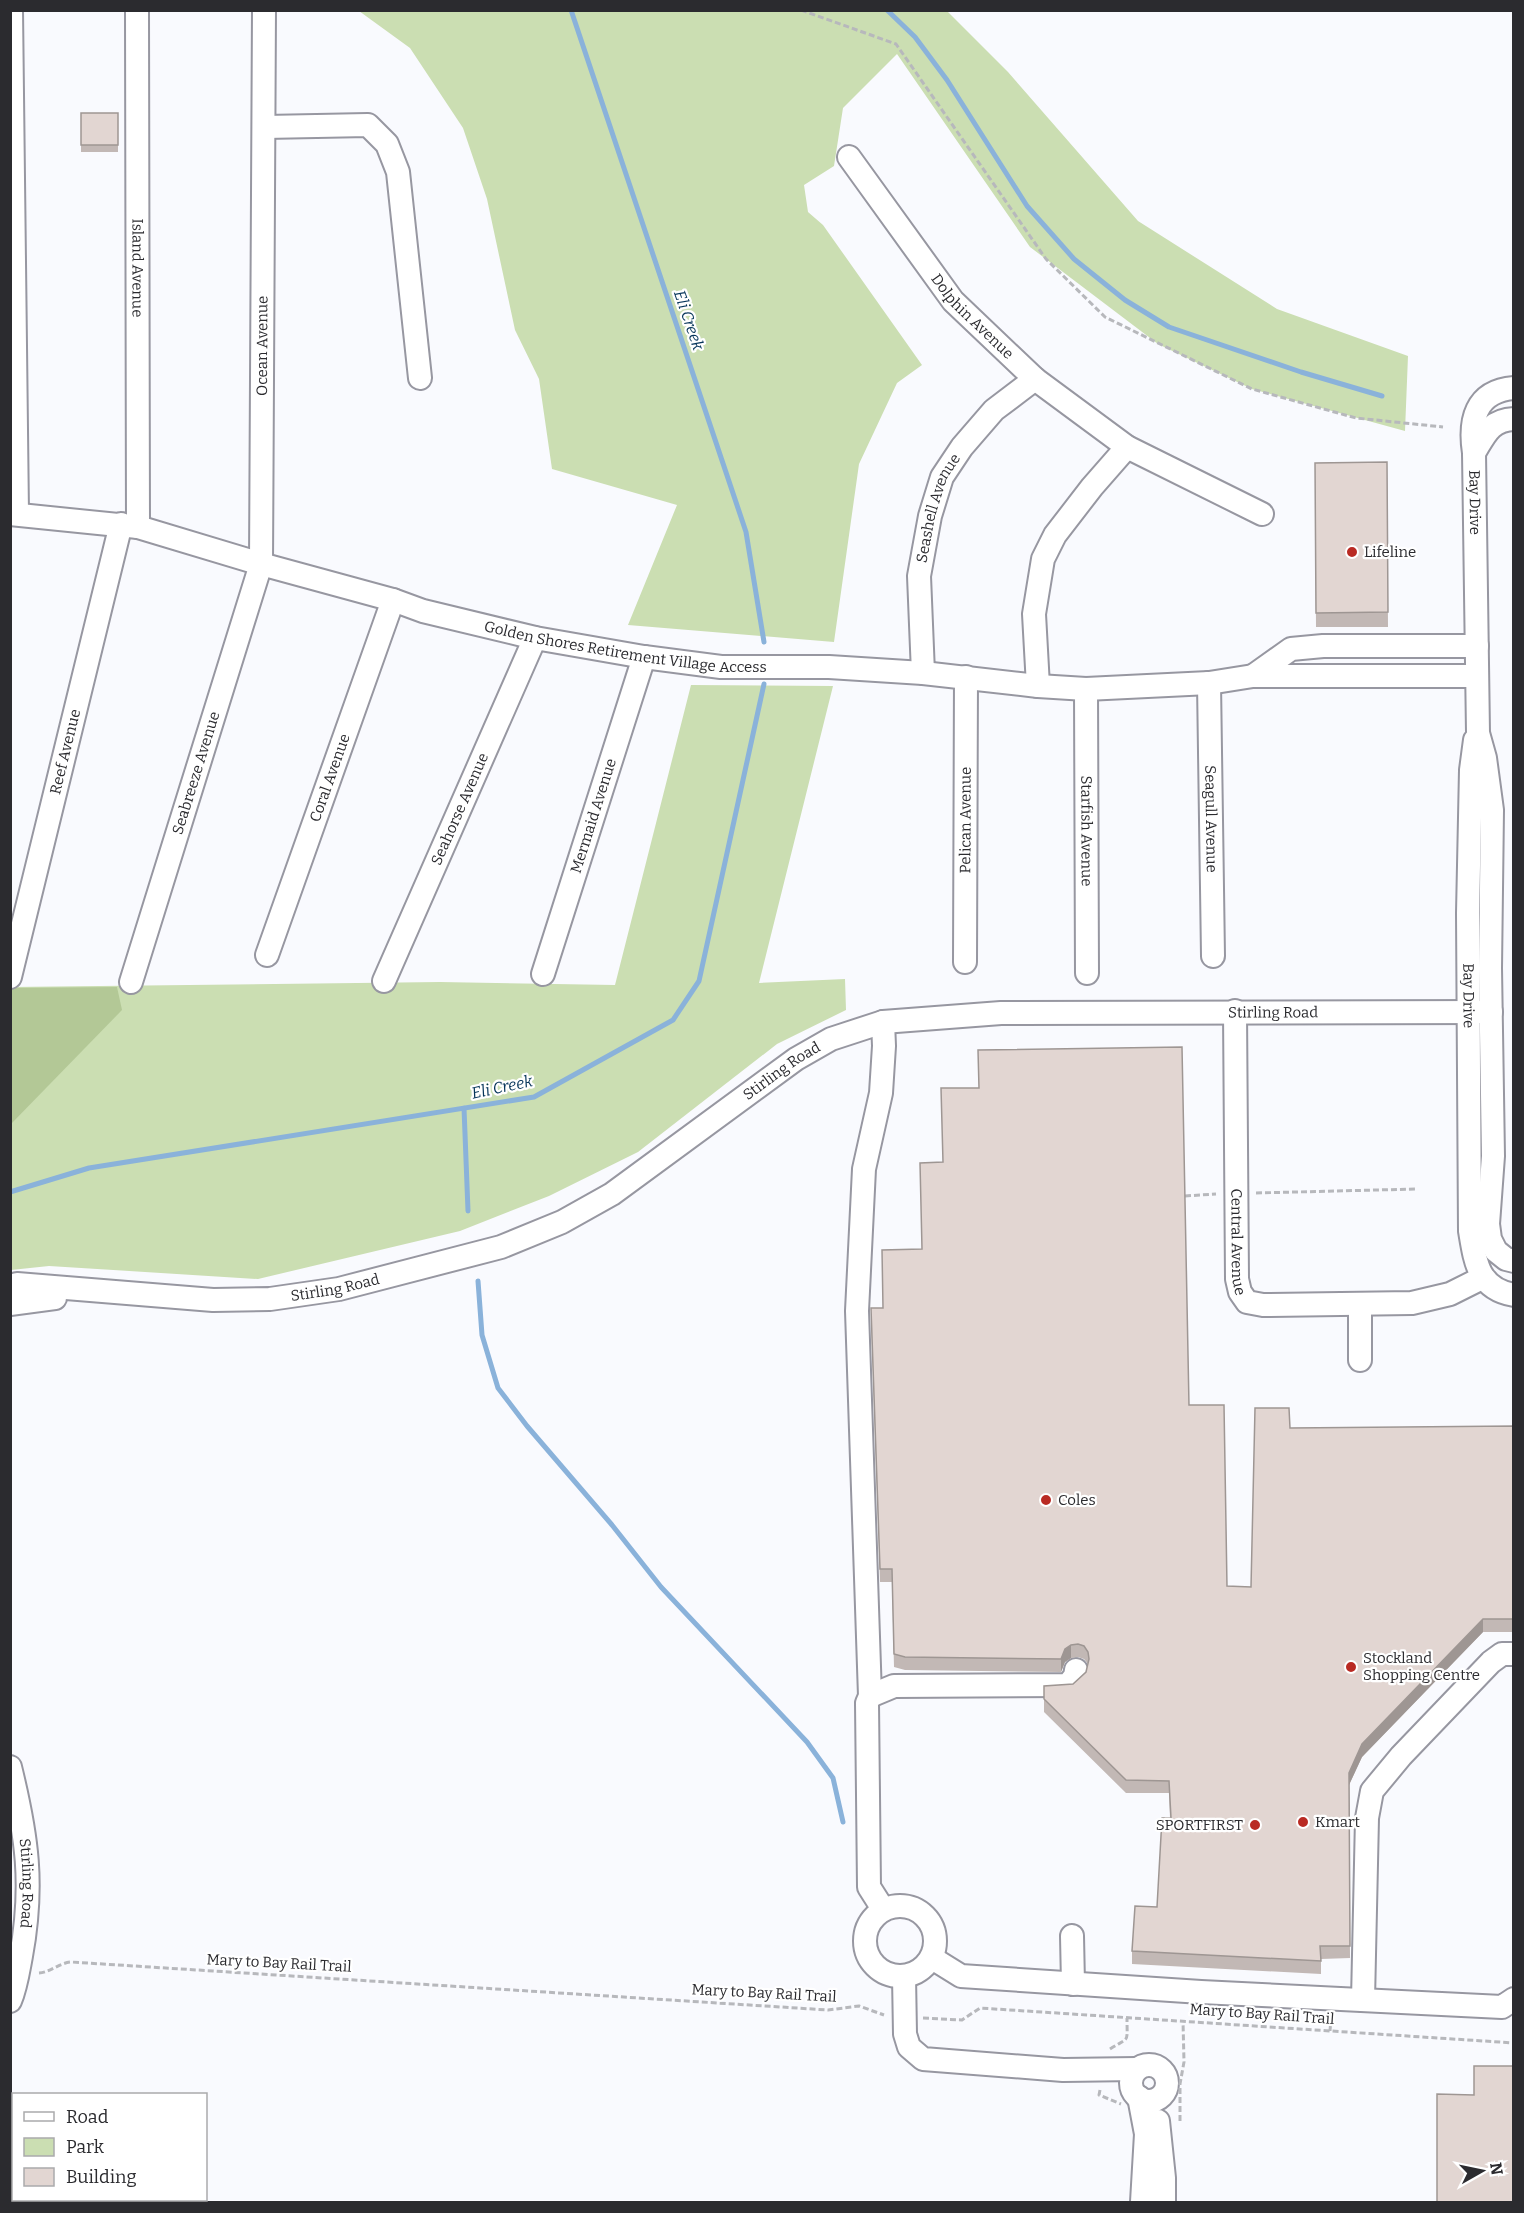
<svg xmlns="http://www.w3.org/2000/svg" width="1524" height="2213" font-family="Bitter,serif">
  <style>
    .green { fill: #cbdeb2 }
    .forest { fill: #b3c896 }
    .lines { fill: none; stroke-linecap: round; stroke-linejoin: round }
    .stream { stroke: #8ab2da; stroke-width: 5 }
    .minor-casing { stroke: #9797a1; stroke-width: 26 }
    .path { stroke: #b7b8bc; stroke-width: 3; stroke-dasharray: 6 3; stroke-linecap: butt }
    .minor { stroke: #fff; stroke-width: 22 }
    .wall { fill: #c2b8b5 }
    .shaded-wall { fill: #9e9693 }
    .building { fill: #e2d6d2; stroke: #9e9693; stroke-width: 1.5 }
    .poi-dot { fill: #b92a23; stroke: #fff; stroke-width: 2 }
    .labels { text-anchor: middle; dominant-baseline: central; stroke-width: 4.5; stroke-linejoin: round; paint-order: stroke }
    .street-label { font-size: 15px; fill: #2b2b2f; stroke: #fff }
    .poi-label { font-size: 15px; fill: #2b2b2f; stroke: #fff; text-anchor: start }
    .water-label { font-size: 16px; font-style: italic; fill: #053459; stroke: #fff }
  </style>
  <rect width="100%" height="100%" fill="#f9fafe"/>
  <path class="green" d="M359 11H947L1008 72 1138 221 1277 309 1408 356 1405 431 1252 389 1158 344 1030 247 897 54 843 108 834 166 804 185 808 212 823 225 922 365 897 383 859 464 834 642 628 625 677 505 552 469 539 379 515 330 487 199 463 128 410 48Z
    M691 685 833 686 759 983 845 979 846 1010 777 1044 638 1152 549 1196 460 1231 258 1279 49 1266 11 1270 10 987 440 982 615 985Z"/>
  <path class="forest" d="M117 987 122 1010 11 1124V988Z"/>
  <g class="lines">
    <path class="stream" d="M571 10 746 532 764 642
      M887 10 915 37 947 80 1027 206 1074 259 1125 300 1169 327 1301 372 1382 396
      M464 1108 468 1211
      M10 1192 89 1168 534 1097 673 1020 699 981 764 684
      M478 1281 482 1335 498 1388 527 1426 612 1525 661 1587 807 1742 833 1778 843 1822"/>
    <g class="minor-casing">
      <g id="minor">
        <path d="M11 10 17 514"/>
        <path id="s1" d="M137 10 138 527"/>
        <path d="M265 127 368 125 387 144 398 172 420 378"/>
        <path id="s2" d="M849 157 953 301 1035 379 1127 447 1262 514"/>
        <path id="s3" d="M1514 388C1475 391 1469 421 1474 453L1478 733 1485 758 1492 810 1490 968 1493 1156 1488 1224 1490 1239 1496 1251 1506 1259 1514 1261"/>
        <path d="M1474 453C1485 435 1490 420 1514 419"/>
        <path id="s4" d="M10 514 138 527 261 564 393 600 423 611 535 638 644 657 721 667H829L923 673 1038 686 1086 689 1209 683 1253 676H1477"/>
        <path id="s5" d="M923 673 919 576 930 516 942 477 962 447 994 410 1035 379"/>
        <path d="M1253 676 1291 649 1323 646H1477"/>
        <path id="s6" d="M1209 683 1213 956"/>
        <path d="M1038 686 1034 614 1043 559 1055 535 1092 487 1127 447"/>
        <path id="s7" d="M1086 689 1087 973"/>
        <path id="s8" d="M1475 740 1471 770 1468 913 1470 1231C1475 1261 1478 1289 1514 1295"/>
        <path id="s9" d="M267 955 393 600"/>
        <path id="s10" d="M965 962 966 677"/>
        <path id="s11" d="M543 974 644 657"/>
        <path id="s12" d="M10 977 121 524"/>
        <path id="s13" d="M384 981 535 638"/>
        <path id="s14" d="M131 982 261 564 264 10"/>
        <path id="s15" d="M1235 1011 1237 1279 1240 1292 1247 1302 1263 1305 1412 1303 1450 1294 1482 1278"/>
        <path d="M883 1022 884 1046 881 1093 864 1169 857 1311 870 1696 867 1703 869 1887 883 1909"/>
        <path id="s16" d="M10 1286 17 1284 213 1300 270 1299 339 1289 501 1247 562 1222 612 1194 796 1059 831 1039 883 1022 1001 1013 1491 1012"/>
        <path d="M10 1304 55 1298"/>
        <path d="M1360 1304V1360"/>
        <path d="M870 1696 894 1686 1068 1685 1075 1676 1076 1670"/>
        <path id="s17" d="M10 1767C27 1836 34 1885 21 1956 18 1972 16 1987 10 2001"/>
        <circle cx="900" cy="1941" r="35"/>
        <path d="M1072 1936 1073 1984"/>
        <path d="M932 1958 961 1976 1201 1992 1502 2007 1514 1999"/>
        <path d="M904 1976 905 2034 909 2047 923 2059 1063 2070 1137 2069"/>
        <path d="M1363 2000 1367 1818 1372 1791 1401 1756 1491 1662 1502 1654H1514"/>
        <circle cx="1149" cy="2083" r="18"/>
        <path d="M1139 2097 1146 2134 1142 2202"/>
        <path d="M1158 2121 1164 2178V2202"/>
      </g>
    </g>
    <path class="path" d="M801 10 896 44 1046 259 1105 317 1252 389 1356 418 1443 427
      M1256 1193 1416 1189
      M1185 1196 1216 1194
      M39 1973C51 1972 59 1963 71 1962L828 2010 859 2006 884 2015
      M923 2018 962 2020 980 2008 1514 2043
      M1330 2031 1331 2018
      M1110 2049C1130 2036 1127 2045 1127 2018
      M1100 2090 1099 2095 1121 2104
      M1180 2121V2084L1184 2062 1183 2021"/>
    <use href="#minor" class="minor"/>
  </g>
  <path class="wall" d="M81 113H118V152H81Z
    M1387 462 1388 627H1316L1315 463Z
    M943 1162 1189 1405 1227 1586 1251 1587 1290 1428 1514 1426V1632H1483L1362 1757 1349 1785 1350 1958 1321 1959V1974L1132 1964V1951L1157 1907 1170 1818 1169 1793H1126L1044 1712V1686L1073 1684 1086 1672 1088 1664 1084 1659 1078 1657 1071 1658 1065 1662 1061 1672 905 1670 894 1667 892 1582H880L871 1321 883 1308 922 1249Z"/>
  <path class="shaded-wall" d="M1483 1619V1632L1362 1757 1349 1785V1773L1362 1744Z
    M1071 1645V1658L1065 1662 1061 1672V1659L1065 1649Z"/>
  <path class="building" d="M81 113H118V145H81Z
    M1387 462 1388 612 1316 613 1315 463Z
    M1182 1047 1189 1405H1224L1227 1586 1251 1587 1255 1408H1289L1290 1428 1514 1426V1619H1483L1362 1744 1349 1773 1350 1946H1320L1321 1961 1132 1951 1135 1906 1157 1907 1162 1818H1171L1169 1781 1126 1780 1044 1699V1686L1073 1684 1086 1672 1089 1659 1088 1652 1084 1646 1078 1644 1071 1645 1065 1649 1061 1659 905 1657 894 1654 892 1569H880L871 1308H883L882 1250 922 1249 920 1163 943 1162 941 1088H979L978 1050Z
    M1474 2066H1514V2202H1437V2094L1474 2095Z"/>
  <g class="poi-dot">
    <circle cx="1352" cy="552" r="6"/>
    <circle cx="1046" cy="1500" r="6"/>
    <circle cx="1351" cy="1667" r="6"/>
    <circle cx="1303" cy="1822" r="6"/>
    <circle cx="1255" cy="1825" r="6"/>
  </g>
  <g class="labels">
    <g class="street-label">
      <text stroke="none"><textPath href="#s1" startOffset="258">Island Avenue</textPath></text>
      <text stroke="none"><textPath href="#s2" startOffset="202">Dolphin Avenue</textPath></text>
      <text stroke="none"><textPath href="#s14" startOffset="656">Ocean Avenue</textPath></text>
      <text stroke="none"><textPath href="#s3" startOffset="138">Bay Drive</textPath></text>
      <text stroke="none"><textPath href="#s5" startOffset="168">Seashell Avenue</textPath></text>
      <text stroke="none"><textPath href="#s4" startOffset="632">Golden Shores Retirement Village Access</textPath></text>
      <text stroke="none"><textPath href="#s12" startOffset="232">Reef Avenue</textPath></text>
      <text stroke="none"><textPath href="#s14" startOffset="219">Seabreeze Avenue</textPath></text>
      <text stroke="none"><textPath href="#s9" startOffset="188">Coral Avenue</textPath></text>
      <text stroke="none"><textPath href="#s13" startOffset="188">Seahorse Avenue</textPath></text>
      <text stroke="none"><textPath href="#s11" startOffset="166">Mermaid Avenue</textPath></text>
      <text stroke="none"><textPath href="#s6" startOffset="136">Seagull Avenue</textPath></text>
      <text stroke="none"><textPath href="#s10" startOffset="142">Pelican Avenue</textPath></text>
      <text stroke="none"><textPath href="#s7" startOffset="142">Starfish Avenue</textPath></text>
      <text stroke="none"><textPath href="#s8" startOffset="256">Bay Drive</textPath></text>
      <text stroke="none"><textPath href="#s16" startOffset="1335">Stirling Road</textPath></text>
      <text stroke="none"><textPath href="#s16" startOffset="831">Stirling Road</textPath></text>
      <text stroke="none"><textPath href="#s15" startOffset="231">Central Avenue</textPath></text>
      <text stroke="none"><textPath href="#s16" startOffset="327">Stirling Road</textPath></text>
      <text stroke="none"><textPath href="#s17" startOffset="118">Stirling Road</textPath></text>
      <text transform="translate(279 1963) rotate(3)">Mary to Bay Rail Trail</text>
      <text transform="translate(764 1993) rotate(3)">Mary to Bay Rail Trail</text>
      <text transform="translate(1262 2014) rotate(4)">Mary to Bay Rail Trail</text>
    </g>
    <g class="poi-label">
      <text x="1364" y="552">Lifeline</text>
      <text x="1058" y="1500">Coles</text>
      <text x="1363" y="1658">Stockland<tspan x="1363" dy="17">Shopping Centre</tspan></text>
      <text x="1315" y="1822">Kmart</text>
      <text x="1243" y="1825" text-anchor="end">SPORTFIRST</text>
    </g>
    <g class="water-label">
      <text transform="translate(689 320) rotate(71)">Eli Creek</text>
      <text transform="translate(502 1087) rotate(-12)">Eli Creek</text>
    </g>
  </g>
  <rect width="1524" height="2213" fill="none" stroke="#2b2b2f" stroke-width="24"/>
  <rect x="12" y="2093" width="195" height="108" fill="#ffffff" stroke="#aaaaac" stroke-width="1.5"/>
  <rect x="24" y="2112" width="30" height="9" fill="#ffffff" stroke="#aaaaac" stroke-width="1.5"/>
  <text x="66" y="2123" font-size="18" fill="#2b2b2f">Road</text>
  <rect x="24" y="2138" width="30" height="18" fill="#cbdeb2" stroke="#aaaaac" stroke-width="1.5"/>
  <text x="66" y="2153" font-size="18" fill="#2b2b2f">Park</text>
  <rect x="24" y="2168" width="30" height="18" fill="#e2d6d2" stroke="#aaaaac" stroke-width="1.5"/>
  <text x="66" y="2183" font-size="18" fill="#2b2b2f">Building</text>
  <g transform="translate(1482 2171) rotate(81)" stroke="#ffffff" stroke-width="4.5" paint-order="stroke">
  <path d="M0-4.5L10 22L0 15L-10 22Z" fill="#2b2b2f"/>
  <text y="-9" font-size="16" font-weight="bold" text-anchor="middle" fill="#2b2b2f">N</text>
  </g>
</svg>
